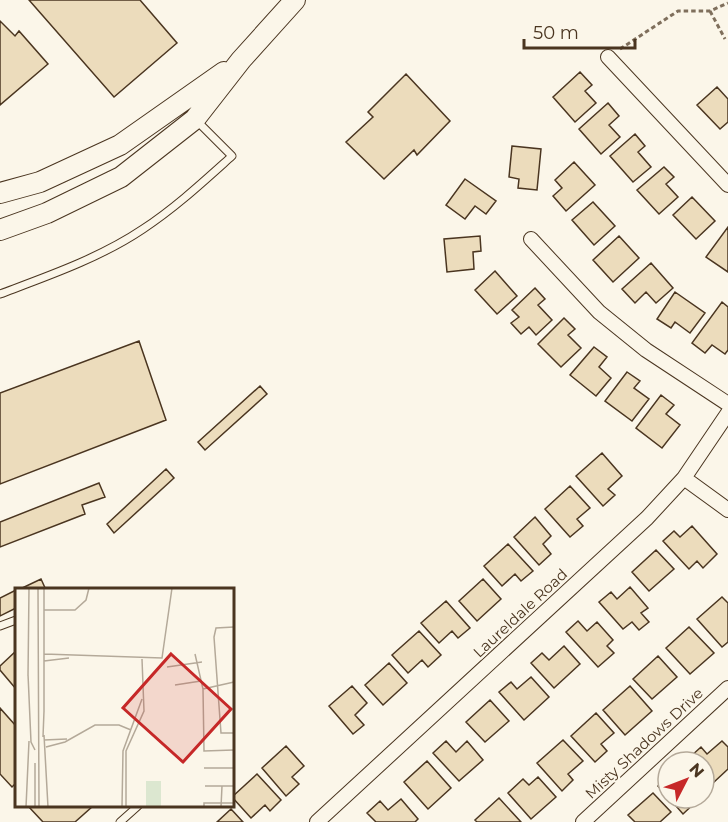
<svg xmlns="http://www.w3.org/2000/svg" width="728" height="822" font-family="Montserrat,sans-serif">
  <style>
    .building { fill: #ecdcbc; stroke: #4a3520; stroke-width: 1.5 }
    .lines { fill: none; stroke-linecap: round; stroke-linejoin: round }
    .lane-casing { stroke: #4a3520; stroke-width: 9 }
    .street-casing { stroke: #4a3520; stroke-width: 16 }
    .secondary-casing { stroke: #4a3520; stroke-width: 22 }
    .path { stroke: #7f6f5c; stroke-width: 3; stroke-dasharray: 4.5 3; stroke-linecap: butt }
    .lane { stroke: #fbf6e9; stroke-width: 7 }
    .street { stroke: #fbf6e9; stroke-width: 14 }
    .secondary { stroke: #fbf6e9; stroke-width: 20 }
    .labels { text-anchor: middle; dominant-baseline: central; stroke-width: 4.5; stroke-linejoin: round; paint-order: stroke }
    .street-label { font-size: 15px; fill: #4a3520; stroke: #fbf6e9 }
    .inset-road { fill: none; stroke: #b4a999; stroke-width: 1.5 }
    .view { fill: #c62828; fill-opacity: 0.15; stroke: #c62828; stroke-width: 3 }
    .inset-edge { fill: none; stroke: #4a3520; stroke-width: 3 }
  </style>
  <rect width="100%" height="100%" fill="#fbf6e9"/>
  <path class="building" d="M29 0H140L177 43 114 97Z
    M0 21 15 36 19 31 48 64 0 105Z
    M580 72 592 85 585 91 596 103 575 122 553 97Z
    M406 74 450 121 417 155 414 150 384 179 346 142 373 117 368 112Z
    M717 87 728 99V122L720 129 697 105Z
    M608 103 619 116 609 125 620 137 601 154 579 129Z
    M635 134 645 146 638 152 651 167 633 182 610 156Z
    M512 146 541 149 537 190 518 188 519 179 509 177Z
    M574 162 595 185 566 211 553 196 562 188 555 180Z
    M664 167 674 177 666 184 678 197 659 214 637 190Z
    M465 179 496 201 486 214 475 206 465 219 446 205Z
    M692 197 715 221 696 239 673 215Z
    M593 202 615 226 594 245 572 220Z
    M728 227V272L706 257Z
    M480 236 481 251 473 252 474 269 447 272 444 239Z
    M619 236 639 258 613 282 593 260Z
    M651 263 673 288 656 303 646 292 635 303 622 289Z
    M495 271 517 296 497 314 475 290Z
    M535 288 545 299 538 305 552 320 536 335 529 327 521 334 511 323 519 317 512 310Z
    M675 292 705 313 690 333 675 322 671 328 657 319Z
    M722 302 728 307V350L725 354 712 345 705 353 692 343Z
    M564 318 575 329 568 335 581 348 561 367 538 344Z
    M139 341 166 420 0 484V393Z
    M594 347 607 357 599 367 611 378 596 396 570 375Z
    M627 372 640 381 634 388 649 399 632 421 605 401Z
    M260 386 267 394 205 450 198 442Z
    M661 395 674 405 666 414 680 425 662 448 636 428Z
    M602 453 622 476 608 489 615 495 603 506 576 476Z
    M166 469 174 478 114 533 107 524Z
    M99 483 105 497 82 505 85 514 0 547V522Z
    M570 486 590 508 577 519 583 526 570 537 545 509Z
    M535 517 551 536 543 544 551 554 539 565 514 537Z
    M692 526 717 554 703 568 697 561 689 569 663 541 674 531 680 537Z
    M508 544 533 571 521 581 515 574 502 586 484 566Z
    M656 550 674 569 649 591 632 572Z
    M41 579 46 590H18Z
    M483 579 501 599 477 621 459 601Z
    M630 587 648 608 641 613 649 622 639 630 632 622 623 629 599 602 611 592 617 599Z
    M16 590V608L0 616V598Z
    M722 597 728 603V642L722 647 697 619Z
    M446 601 470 628 458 638 452 631 439 643 421 623Z
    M578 621 587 631 597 622 613 640 607 646 614 653 598 667 566 632Z
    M689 627 714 653 690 674 666 648Z
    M419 631 441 655 428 667 422 660 408 673 392 655Z
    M564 646 580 664 554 688 531 663 542 653 549 660Z
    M16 651V689L0 670V666Z
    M658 656 677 677 652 699 633 679Z
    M389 663 407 683 383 705 365 685Z
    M531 677 549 697 524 720 499 692 511 682 517 689Z
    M352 686 367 703 355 715 364 725 353 734 329 706Z
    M630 686 652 711 625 735 603 710Z
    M490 700 509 721 485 742 466 722Z
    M0 708 16 726V783L12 787 0 774Z
    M596 713 614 733 601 744 607 751 595 762 571 736Z
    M563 740 583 761 568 774 573 780 562 791 537 763Z
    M446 741 456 752 467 741 483 760 459 781 433 753Z
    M722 741 728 747V769L713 783 704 773V762H694L690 757 701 747 707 754Z
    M286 746 304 766 292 777 299 784 286 796 262 768Z
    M427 761 451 788 428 809 404 782Z
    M257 774 281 800 270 811 265 805 251 818 232 797Z
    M538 777 556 797 531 819 508 793 523 779 529 785Z
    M668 777V797L658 786Z
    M653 793 671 812 660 822H635L628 815Z
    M499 798 521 822H477L475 820Z
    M669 798H700L683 814Z
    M401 799 418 819 415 822H376L367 813 380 801 388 810Z
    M28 806H93L75 822H43Z
    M231 809 243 822H217Z"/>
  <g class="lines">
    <g class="lane-casing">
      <path id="lane" d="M0 294C48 276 100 258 143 229 175 208 203 182 232 156L197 121
        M0 626 16 620
        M120 822 138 806"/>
    </g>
    <g class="street-casing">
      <path id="street" d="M608 57 728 185
        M531 239 599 312 646 350 728 404
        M684 478 728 510
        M317 822 647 518 684 478 728 413
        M583 822 728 688"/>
    </g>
    <g class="secondary-casing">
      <path id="secondary" d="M0 193 40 182 120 145 224 72
        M0 230 47 213 121 177 195 119 241 60 295 0"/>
    </g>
    <path class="path" d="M710 11 725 39
      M620 49 678 11H710L728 3"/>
    <use href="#lane" class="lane"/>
    <use href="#street" class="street"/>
    <use href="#secondary" class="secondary"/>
  </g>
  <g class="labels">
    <g class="street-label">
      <text transform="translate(520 613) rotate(-43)">Laureldale Road</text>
      <text transform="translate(644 743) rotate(-43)">Misty Shadows Drive</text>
    </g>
  </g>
  <g transform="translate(15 588)">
    <rect width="219" height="219" fill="#fbf6e9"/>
    <path d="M131 193H146V219H131Z" fill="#dce7d0"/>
    <path class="inset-road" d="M23 0 24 219M29 22H60L71 12 74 0M219 39 201 40 199 49 206 145H219M29 66 147 70 157 0M180 66 188 101 189 163 219 162M29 73 54 70M152 79 187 74M13 86 16 154 20 162M13 88 14 0M160 97 186 93M188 101 219 94M29 124V0M29 147 33 219M28 149 29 123M29 152 52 151M31 159 50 154 80 137H104L116 142M189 180H219M190 198H219M11 219 14 153M20 219V175M107 219 108 163 127 111M111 219V163L129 123 127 71M189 219V215H219M206 219 207 198"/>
    <path class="view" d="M156 66 216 121 168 174 108 120Z"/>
    <rect width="219" height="219" class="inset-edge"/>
  </g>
  <g transform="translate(686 780) rotate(48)"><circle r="28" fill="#fbf6e9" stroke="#b4a999" stroke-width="1.5"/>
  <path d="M0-4.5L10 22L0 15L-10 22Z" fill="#c62828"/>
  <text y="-9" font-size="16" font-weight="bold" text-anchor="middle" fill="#4a3520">N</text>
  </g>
  <path d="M524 39v9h111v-9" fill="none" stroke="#4a3520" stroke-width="3"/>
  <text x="533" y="39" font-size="18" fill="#4a3520" stroke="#fbf6e9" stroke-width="4.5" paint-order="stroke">50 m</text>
</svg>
